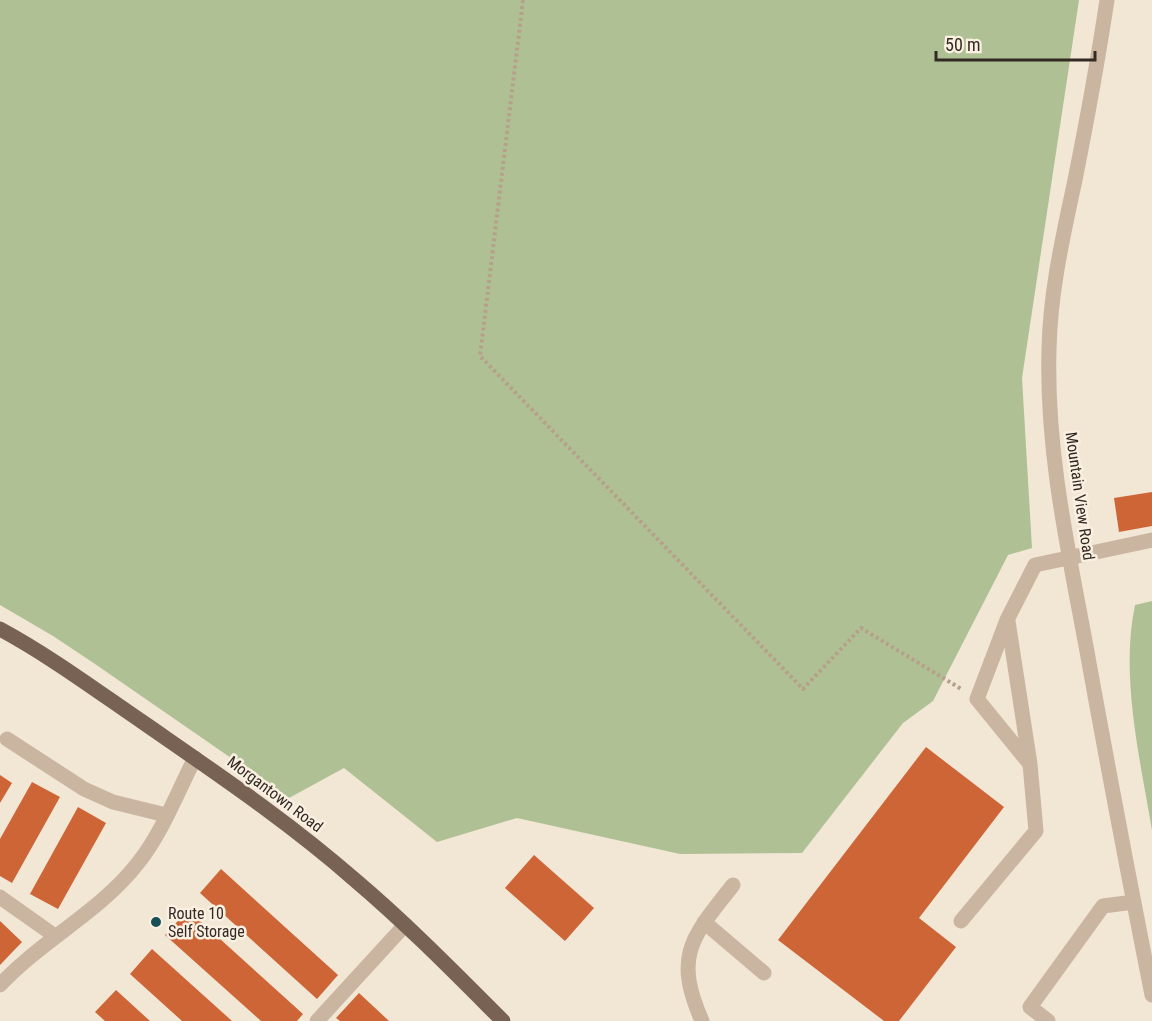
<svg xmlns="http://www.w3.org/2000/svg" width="1152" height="1021" font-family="'Roboto Condensed',sans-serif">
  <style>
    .green { fill: #afc194 }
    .building { fill: #ce6536 }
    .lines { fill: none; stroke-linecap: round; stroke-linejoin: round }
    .path { stroke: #b6a08b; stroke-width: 4; stroke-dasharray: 3 3; stroke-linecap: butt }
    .minor { stroke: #cab6a0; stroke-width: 15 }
    .major { stroke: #776254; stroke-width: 15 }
    .poi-dot { fill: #174f57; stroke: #faf0e1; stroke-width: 2 }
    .labels { text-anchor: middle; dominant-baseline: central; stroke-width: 5; stroke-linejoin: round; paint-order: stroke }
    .street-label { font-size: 16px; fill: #342a24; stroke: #faf0e1 }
    .poi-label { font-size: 16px; fill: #342a24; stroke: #faf0e1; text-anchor: start }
  </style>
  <rect width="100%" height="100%" fill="#f2e6d5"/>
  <path class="green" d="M0 0H1079L1022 378 1032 548 1008 555 933 701 903 723 802 853 680 854 517 818 437 842 344 768 289 798 95 664 53 636 0 605Z
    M1152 601V830C1140 759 1120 676 1135 605Z"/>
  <path class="building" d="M1152 492V526L1119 532 1114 498Z
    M926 747 1004 807 919 918 956 947 899 1021H884L778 940Z
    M0 775 12 783 0 803Z
    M32 782 60 797 12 883 0 876V839Z
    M78 807 106 823 58 909 30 894Z
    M534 855 594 908 565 941 505 888Z
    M221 869 338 975 317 999 200 893Z
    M188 910 303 1014 297 1021H261L165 935Z
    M0 921 22 942 0 965Z
    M152 949 232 1021H182L130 974Z
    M116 990 150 1021H105L95 1012Z
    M359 993 389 1021H340L336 1018Z"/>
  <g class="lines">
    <path class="path" d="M523 0 480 356 803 689 861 628 963 690"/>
    <path class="minor" d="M1107 0C1098 60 1087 120 1075 180 1063 236 1050 292 1049 350 1046 450 1068 549 1086 646 1107 763 1129 879 1152 995
      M1008 621 1030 764
      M7 739 84 789 113 802 166 815
      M0 897 55 936
      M961 921 1036 831 1030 764 977 699 1007 620 1035 565 1152 540
      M704 922 764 973
      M0 985C42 940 100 912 138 863 162 833 177 793 195 758
      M317 1021 405 925
      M702 1021C673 955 692 937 733 885
      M1048 1021 1030 1007 1103 906 1134 902"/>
    <path class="major" d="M0 629C50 656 97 691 144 723 216 773 289 822 355 880 407 924 455 973 503 1021"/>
  </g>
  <circle class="poi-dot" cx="156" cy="922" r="6"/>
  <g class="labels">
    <g class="street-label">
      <text transform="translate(1080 496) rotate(82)">Mountain View Road</text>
      <text transform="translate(275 794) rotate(37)">Morgantown Road</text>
    </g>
    <g class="poi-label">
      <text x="168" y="913">Route 10<tspan x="168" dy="18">Self Storage</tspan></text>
    </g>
  </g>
  <path d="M936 51v9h159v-9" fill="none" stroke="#342a24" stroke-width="3"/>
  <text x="945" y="51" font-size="18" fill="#342a24" stroke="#faf0e1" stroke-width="4.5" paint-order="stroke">50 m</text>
</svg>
